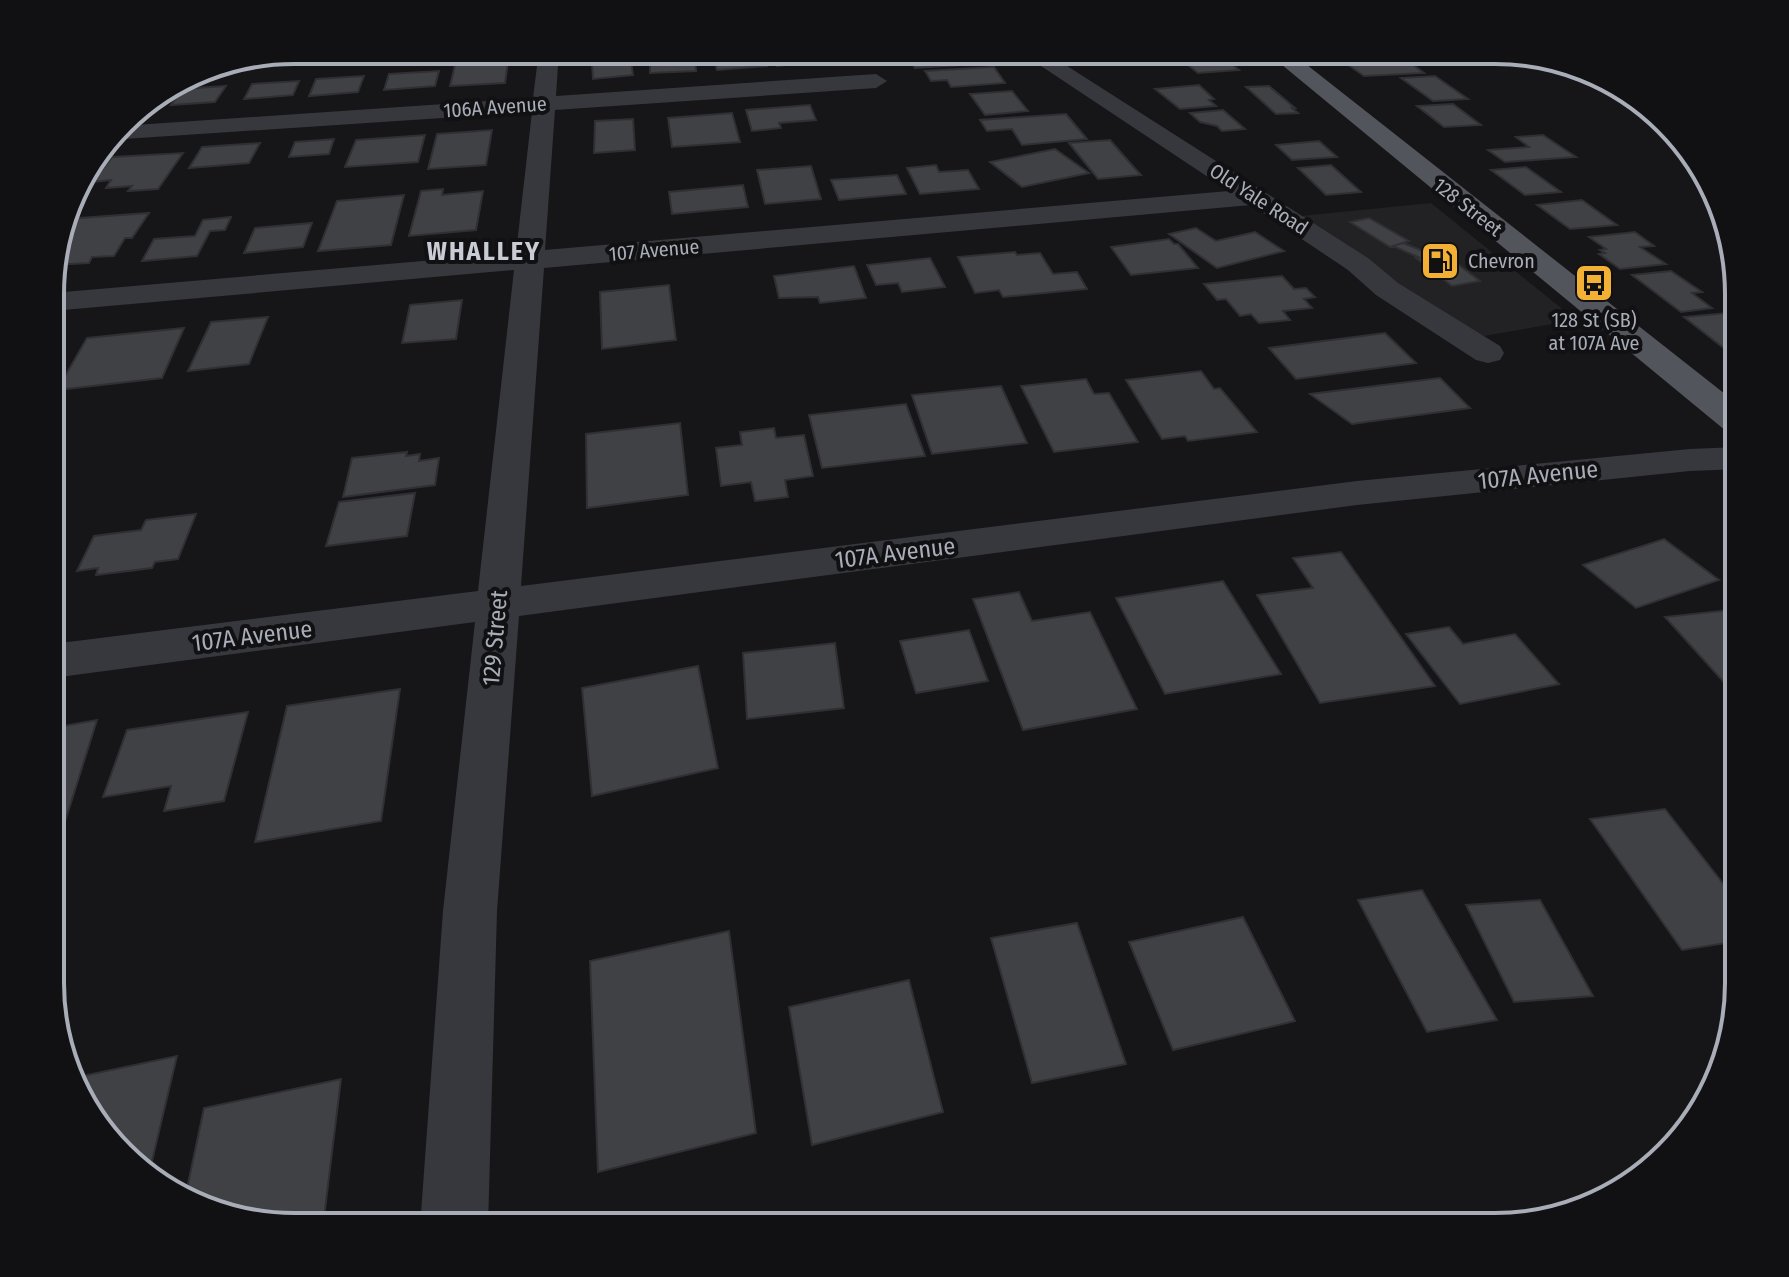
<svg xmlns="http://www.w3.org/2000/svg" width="1789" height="1277" font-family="'Fira Sans Condensed',sans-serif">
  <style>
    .built { fill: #222225 }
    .building { fill: #404145; stroke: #303034; stroke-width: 2 }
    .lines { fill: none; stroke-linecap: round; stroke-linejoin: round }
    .minor { fill: #37383d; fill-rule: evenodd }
    .major { fill: #53555c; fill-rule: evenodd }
    .labels { text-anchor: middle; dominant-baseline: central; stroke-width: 8; stroke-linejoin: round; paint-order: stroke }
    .far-street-label { font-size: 20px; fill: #a8adb8; stroke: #111113 }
    .far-poi-label { font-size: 20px; fill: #a8adb8; stroke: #111113; text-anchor: start }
    .street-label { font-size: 24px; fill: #a8adb8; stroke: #111113 }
    .far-district-label { font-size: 26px; font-weight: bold; letter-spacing: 2px; fill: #c9ccd4; stroke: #111113 }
    .rim { fill: none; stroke: #a8adb8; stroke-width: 4 }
  </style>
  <rect width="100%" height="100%" fill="#161618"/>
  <path class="built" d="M1431 203 1576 320 1484 336 1281 218Z"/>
  <path class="building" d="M509 50 508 56 480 58 481 51Z
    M768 50H811L818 62 777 66Z
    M904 50H965L975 64 915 68Z
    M1090 50H1126L1132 56 1100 61Z
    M763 55 767 66 717 70 714 59Z
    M1401 56 1424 73 1364 76 1347 64 1355 63 1350 59Z
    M1223 57 1239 70 1198 73 1182 60Z
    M695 58 696 71 650 73V61Z
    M631 60 633 75 593 79 592 63Z
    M508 62 505 83 450 86 455 65Z
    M994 67 1005 83 951 87 947 80 931 81 925 71Z
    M201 71H207L199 83 178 85Z
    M439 71 435 86 384 90 389 74Z
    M364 76 358 92 309 96 316 79Z
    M1435 76 1468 99 1433 101 1401 78Z
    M299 81 293 95 244 99 252 84Z
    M1199 85 1214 99 1209 100 1216 106 1180 109 1155 89Z
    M226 86 215 102 171 105 183 89Z
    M1269 86 1295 108H1292L1298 113 1276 114 1246 87Z
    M1012 91 1028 111 985 115 970 94Z
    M1453 104 1481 125 1444 127 1417 106Z
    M810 105 816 120 779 123 781 128 752 131 746 110Z
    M1223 110 1245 129 1222 131 1217 126 1200 122 1190 113Z
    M732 113 740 142 672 147 668 118Z
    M1066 114 1087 139 1022 145 1012 129 987 131 980 120Z
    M633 119 635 150 594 153 595 121Z
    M492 130 486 165 428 169 437 134Z
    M425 135 418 162 345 167 356 140Z
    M1543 135 1576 157 1505 162 1488 150 1529 147 1516 137Z
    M334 139 329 154 289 157 295 142Z
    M1110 140 1131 164 1141 175 1098 179 1069 143Z
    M1319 141 1337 157 1292 160 1276 145Z
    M260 143 249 163 189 168 202 147Z
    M1055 149 1089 173 1022 187 990 162Z
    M183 153 158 189 128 191 132 186 106 188 111 180 93 182 112 157Z
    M936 165 939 172 968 170 979 189 920 194 907 168Z
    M1331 165 1361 192 1326 195 1298 168Z
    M811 166 821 199 765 204 757 170Z
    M1526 167 1561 192 1525 195 1491 170Z
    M897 175 906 194 839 200 831 180Z
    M743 185 748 207 672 214 669 192Z
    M443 189 442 195 483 191 476 230 409 236 421 191Z
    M404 195 391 245 318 251 337 201Z
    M1582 200 1617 225 1570 229 1537 205Z
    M149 213 132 238H125L114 256 92 257 89 263 52 265 66 219Z
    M231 217 225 230 210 231 197 256 142 261 154 239 195 236 203 220Z
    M1369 218 1409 241 1390 247 1350 222Z
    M312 223 303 247 244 253 255 228Z
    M1196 228 1216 241 1255 232 1284 251 1217 268 1169 234Z
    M1635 232 1654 246 1640 247 1666 264 1620 269 1599 254 1605 253 1600 250 1606 249 1589 237Z
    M1169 239 1174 244H1178L1198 268 1131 275 1111 247Z
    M1403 243 1433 255 1443 253 1480 281 1452 286 1416 258H1420L1393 246Z
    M1015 252 1017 255 1040 253 1053 274 1077 272 1087 289 1003 297 999 290 975 293 958 257Z
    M930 258 945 287 902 292 898 283 876 285 867 265Z
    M854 266 866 298 820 303 818 297 779 298 774 276Z
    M1671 271 1702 292 1692 293 1712 308 1681 312 1632 275Z
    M1282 276 1294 289 1306 288 1315 297 1304 299 1312 308 1283 311 1290 320 1259 323 1251 314 1240 316 1226 299 1217 300 1204 284Z
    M669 285 676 340 602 349 600 292Z
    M462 300 456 339 402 343 410 305Z
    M1739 312V353H1730L1684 317Z
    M268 317 249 364 188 371 211 322Z
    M184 328 162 378 57 390 87 338Z
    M1385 333 1416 363 1296 379 1269 348Z
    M1201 371 1214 389 1220 388 1257 432 1188 441 1185 436 1162 439 1126 380Z
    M1440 378 1470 408 1352 424 1310 394Z
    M1086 379 1094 394 1109 393 1138 442 1054 452 1021 386Z
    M1001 386 1027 443 932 454 912 395Z
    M906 404 925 456 822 468 809 415Z
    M680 423 688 495 587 508 586 434Z
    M774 428 776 438 804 435 813 476 785 480 788 497 755 501 751 482 721 486 716 448 742 445 740 432Z
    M407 452 406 456 420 454 419 461 439 458 435 485 343 497 352 458Z
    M415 493 407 536 326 546 339 502Z
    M196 514 178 559 155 562 152 568 96 575 98 568 77 571 94 536 141 530 146 520Z
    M1664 539 1719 580 1636 608 1583 565Z
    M1341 552 1435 686 1320 703 1257 595 1313 588 1293 558Z
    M1223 581 1281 674 1165 694 1116 598Z
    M1019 592 1032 621 1090 612 1137 709 1023 730 973 599Z
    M1739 609V699L1665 617Z
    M1449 627 1463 644 1515 634 1559 684 1460 704 1406 634Z
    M969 630 988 681 916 693 900 641Z
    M835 643 844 708 747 719 743 653Z
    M698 666 718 768 592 796 582 688Z
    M400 689 381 821 255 842 287 706Z
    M248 712 224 801 164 811 171 786 103 797 127 730Z
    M97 720 59 841 52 843V728Z
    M1665 809 1739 904V941L1682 950 1590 819Z
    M1422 890 1497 1020 1427 1032 1358 900Z
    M1540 900 1593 996 1514 1002 1466 905Z
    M1243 917 1295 1021 1173 1050 1129 942Z
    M1077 923 1126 1064 1032 1083 991 938Z
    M729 931 756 1133 598 1172 590 961Z
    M909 980 943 1112 812 1145 789 1007Z
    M177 1056 148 1178 82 1105 73 1078Z
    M341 1079 323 1226 278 1227 215 1214 185 1198 204 1108Z"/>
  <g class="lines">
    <path class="minor" d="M539 50H559L556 96 876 74 887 81 876 88 555 110 545 250 1229 191 1017 50H1042L1368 258 1398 283 1500 346 1504 353 1500 360 1488 363 1476 360 1376 295 1348 270 1251 205 544 268 521 586 1357 481 1690 449 1739 447V469L1690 471 1357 505 519 616 497 911 488 1227H420L443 911 475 622 52 678V644L478 591 514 270 52 311V293L516 253 532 112 109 140 120 126 533 98Z"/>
    <path class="major" d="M1264 50H1288L1739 405V434L1726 431Z"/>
  </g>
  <defs>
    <g id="fuel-square" transform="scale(2)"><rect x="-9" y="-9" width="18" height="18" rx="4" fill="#f2b134" stroke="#111113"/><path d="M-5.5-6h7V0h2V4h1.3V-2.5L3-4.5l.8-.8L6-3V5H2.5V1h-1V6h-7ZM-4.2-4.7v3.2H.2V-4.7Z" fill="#111"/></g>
    <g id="bus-square" transform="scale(2)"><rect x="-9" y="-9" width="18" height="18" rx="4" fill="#f2b134" stroke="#111113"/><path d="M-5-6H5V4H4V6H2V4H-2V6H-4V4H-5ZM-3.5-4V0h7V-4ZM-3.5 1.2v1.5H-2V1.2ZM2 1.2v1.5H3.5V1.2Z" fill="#111"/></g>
  </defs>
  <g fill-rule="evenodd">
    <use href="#fuel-square" x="1440" y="261"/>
    <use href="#bus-square" x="1594" y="283"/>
  </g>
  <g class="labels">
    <g class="far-street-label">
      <text transform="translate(495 107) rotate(-4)">106A Avenue</text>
      <text transform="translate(1259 199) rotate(33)">Old Yale Road</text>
      <text transform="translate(1468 207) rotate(38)">128 Street</text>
      <text transform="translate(654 250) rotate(-5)">107 Avenue</text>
    </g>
    <g class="far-poi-label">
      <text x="1468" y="261">Chevron</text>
      <text x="1594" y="320" text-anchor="middle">128 St (SB)<tspan x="1594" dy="23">at 107A Ave</tspan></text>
    </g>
    <g class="street-label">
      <text transform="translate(1538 475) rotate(-6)">107A Avenue</text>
      <text transform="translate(895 553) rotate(-7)">107A Avenue</text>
      <text transform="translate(252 636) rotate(-7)">107A Avenue</text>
      <text transform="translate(495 638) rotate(-85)">129 Street</text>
    </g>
    <g class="far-district-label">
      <text x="484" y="251">WHALLEY</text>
    </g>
  </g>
  <path d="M0 0H1789V1277H0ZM294 64H1495A230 230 0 0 1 1725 294V983A230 230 0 0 1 1495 1213H294A230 230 0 0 1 64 983V294A230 230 0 0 1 294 64Z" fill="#111113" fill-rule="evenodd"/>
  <path class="rim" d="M294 64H1495A230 230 0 0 1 1725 294V983A230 230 0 0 1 1495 1213H294A230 230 0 0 1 64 983V294A230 230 0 0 1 294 64Z"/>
</svg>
